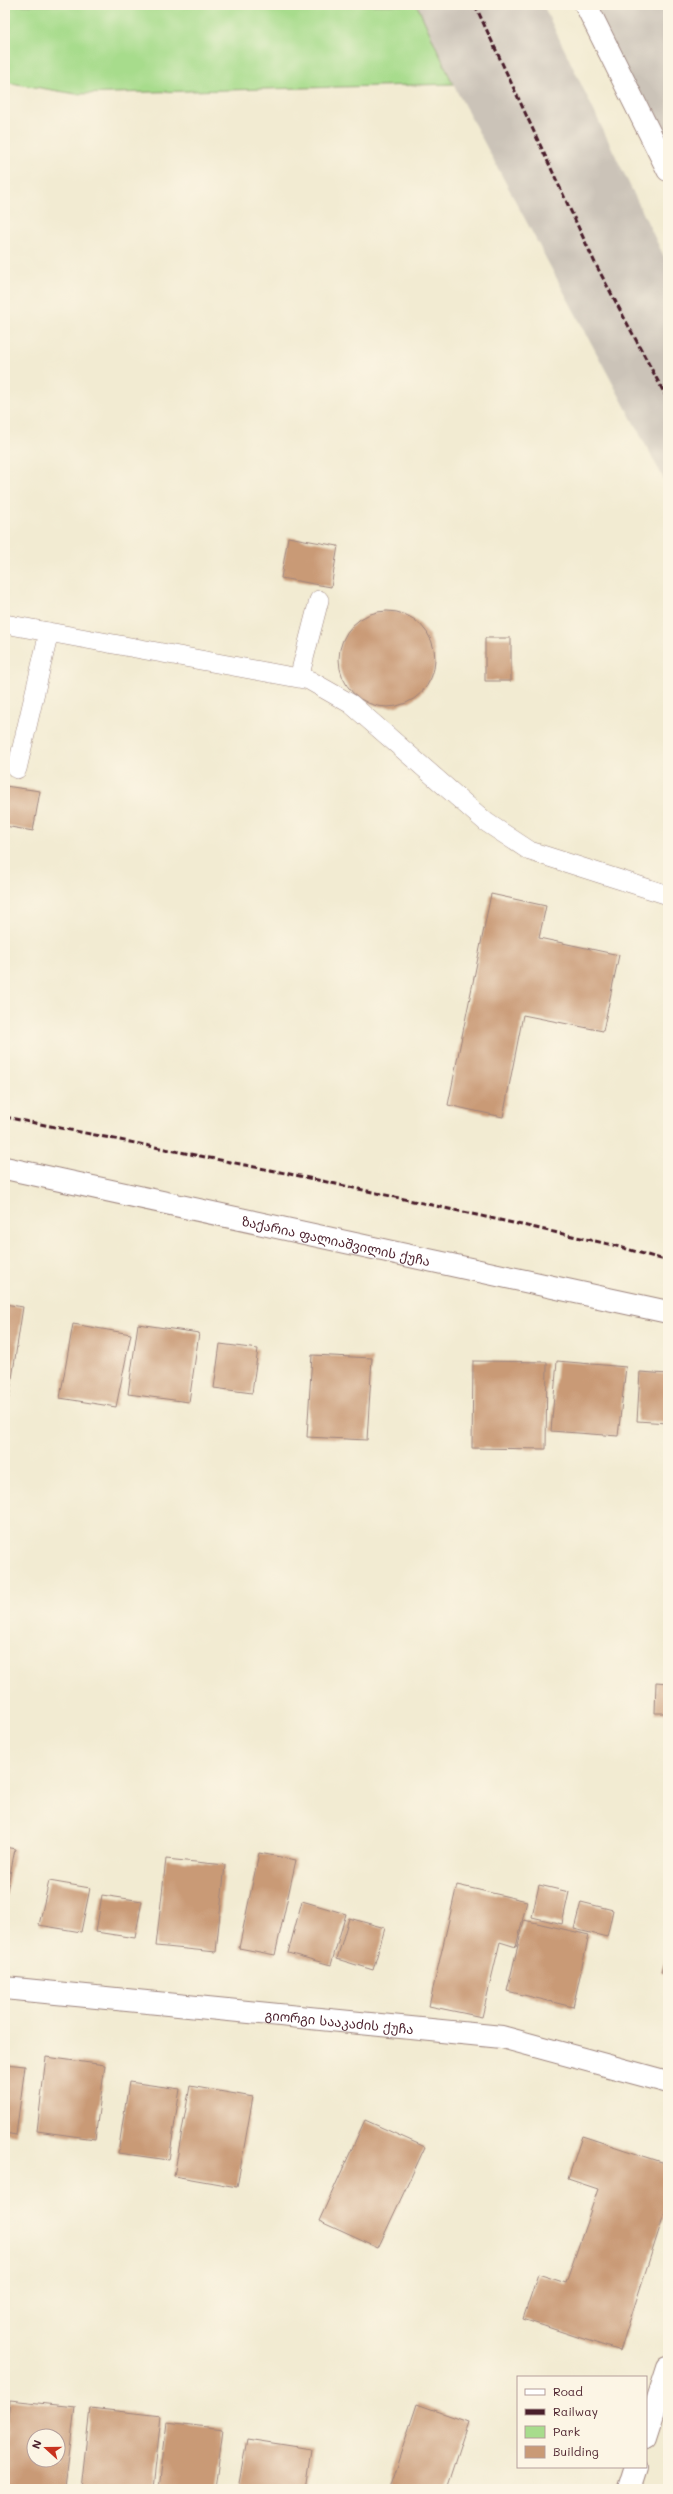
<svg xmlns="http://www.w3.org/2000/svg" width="673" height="2494" font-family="Mali,'Noto Sans Georgian',sans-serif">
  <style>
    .industrial { fill: #cbc3b8 }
    .green { fill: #a7dc8c; stroke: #787e5c }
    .building { fill: #c99a76; fill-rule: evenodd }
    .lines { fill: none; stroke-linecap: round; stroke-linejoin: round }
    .lane-casing { stroke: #9e857e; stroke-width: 20 }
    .street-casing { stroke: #9e857e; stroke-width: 24 }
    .secondary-casing { stroke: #9e857e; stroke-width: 24 }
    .lane { stroke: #fff; stroke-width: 19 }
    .street { stroke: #fff; stroke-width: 22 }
    .secondary { stroke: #fff; stroke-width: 22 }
    .rail { stroke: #4a1f2b; stroke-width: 3; stroke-dasharray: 6 3; stroke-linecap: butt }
    .labels { text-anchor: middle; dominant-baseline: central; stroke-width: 3; stroke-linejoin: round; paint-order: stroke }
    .street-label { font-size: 13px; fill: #4a1f2b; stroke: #fcf5e5 }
  </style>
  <rect width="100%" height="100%" fill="#fcf5e5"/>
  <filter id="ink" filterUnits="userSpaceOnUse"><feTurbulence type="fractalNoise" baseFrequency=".025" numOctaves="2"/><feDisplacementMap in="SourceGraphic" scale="8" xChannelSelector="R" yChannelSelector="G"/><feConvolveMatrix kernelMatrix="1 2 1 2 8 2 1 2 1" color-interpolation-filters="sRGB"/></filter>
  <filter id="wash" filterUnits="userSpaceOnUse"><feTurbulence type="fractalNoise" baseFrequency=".012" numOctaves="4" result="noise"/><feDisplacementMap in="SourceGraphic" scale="16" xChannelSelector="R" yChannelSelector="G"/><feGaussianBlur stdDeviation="0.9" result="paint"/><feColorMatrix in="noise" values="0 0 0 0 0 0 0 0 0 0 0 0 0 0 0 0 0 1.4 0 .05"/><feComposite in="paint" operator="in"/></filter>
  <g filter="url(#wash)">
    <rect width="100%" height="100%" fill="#f2ebd2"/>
    <path class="industrial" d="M417 5H543L668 265V487L453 84Z
      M586 5H668V170Z"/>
    <path class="green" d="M5 5H417L453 84 76 94 5 82Z"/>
    <g id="blocks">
      <path class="building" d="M288 537 338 546 331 587 281 578Z
        M339 659a48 48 0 1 1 96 0a48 48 0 1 1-96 0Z
        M485 638H511V681H485Z
        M5 786 40 791 33 831 5 826Z
        M491 894 546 906 539 938 619 955 603 1031 523 1015 503 1117 448 1105Z
        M5 1304 23 1307 9 1398 5 1397Z
        M73 1324 131 1334 116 1407 60 1398Z
        M138 1324 199 1333 189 1402 128 1394Z
        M220 1344 258 1349 252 1393 214 1388Z
        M312 1355 372 1358 367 1440 307 1437Z
        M473 1361 547 1362 546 1449 472 1448Z
        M557 1361 626 1367 618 1436 551 1431Z
        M640 1372 668 1374V1423L637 1421Z
        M656 1682 668 1683V1713H655Z
        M5 1847 15 1849 6 1895H5Z
        M259 1853 296 1860 275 1955 239 1948Z
        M166 1859 225 1865 216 1952 156 1946Z
        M49 1881 90 1888 81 1932 39 1925Z
        M457 1885 527 1901 516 1947 500 1942 482 2017 429 2006Z
        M539 1885 569 1892 562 1924 532 1917Z
        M102 1895 142 1901 135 1938 96 1932Z
        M302 1901 346 1914 331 1965 288 1953Z
        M581 1902 613 1910 607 1937 574 1929Z
        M349 1918 385 1928 373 1970 337 1959Z
        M524 1920 589 1935 573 2007 507 1991Z
        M668 1948V1973L661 1972Z
        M46 2057 105 2065 95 2139 37 2131Z
        M5 2064 25 2066 16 2135 5 2133Z
        M129 2082 180 2089 169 2160 118 2153Z
        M190 2086 253 2097 237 2187 174 2176Z
        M365 2120 425 2147 378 2248 319 2221Z
        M582 2136 668 2164V2202L620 2351 523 2319 538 2274 566 2283 598 2189 568 2179Z
        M10 2400 75 2407 65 2489 5 2487V2443ZM34 2436H58V2460H34Z
        M417 2404 468 2422 446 2489H389Z
        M90 2408 161 2416 153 2489H81Z
        M167 2422 223 2429 215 2489H159Z
        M247 2439 311 2449 305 2489H238Z"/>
    </g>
  </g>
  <g filter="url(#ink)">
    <use href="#blocks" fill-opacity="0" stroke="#9e857e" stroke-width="1"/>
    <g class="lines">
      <g class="lane-casing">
        <path id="lane" d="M5 624 309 680 351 704 486 822 530 851 668 895
          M299 678 319 600
          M17 769 49 632"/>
      </g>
      <g class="street-casing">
        <g id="street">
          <path id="s1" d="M5 1168 668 1312"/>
          <path id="s2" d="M5 1988 502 2037 668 2082"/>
        </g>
      </g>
      <g class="secondary-casing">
        <path id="secondary" d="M586 5 668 170
          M646 2436 668 2368
          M629 2489 636 2467"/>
      </g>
      <use href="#lane" class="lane"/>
      <use href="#street" class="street"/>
      <use href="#secondary" class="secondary"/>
      <path class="rail" d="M475 5 595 263 668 400
        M5 1117 295 1175 613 1245 668 1261"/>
    </g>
  </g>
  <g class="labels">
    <g class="street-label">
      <text stroke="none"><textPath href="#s1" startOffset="339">ზაქარია ფალიაშვილის ქუჩა</textPath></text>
      <text stroke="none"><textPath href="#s2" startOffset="336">გიორგი სააკაძის ქუჩა</textPath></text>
    </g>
  </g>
  <rect width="673" height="2494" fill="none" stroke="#fcf5e5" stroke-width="20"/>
  <rect x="517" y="2376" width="130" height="92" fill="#fcf5e5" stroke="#b59f9b"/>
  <rect x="525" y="2389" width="20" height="6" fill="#ffffff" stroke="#b59f9b"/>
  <text x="553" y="2396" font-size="12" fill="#4a1f2b">Road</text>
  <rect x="525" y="2409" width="20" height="6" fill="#4a1f2b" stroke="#b59f9b"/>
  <text x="553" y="2416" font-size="12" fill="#4a1f2b">Railway</text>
  <rect x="525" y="2426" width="20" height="12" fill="#a7dc8c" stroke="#b59f9b"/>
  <text x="553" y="2436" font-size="12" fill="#4a1f2b">Park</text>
  <rect x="525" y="2446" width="20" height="12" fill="#c99a76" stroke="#b59f9b"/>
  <text x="553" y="2456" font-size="12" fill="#4a1f2b">Building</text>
  <g transform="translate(46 2448) rotate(291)"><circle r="19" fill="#fcf5e5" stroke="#b59f9b"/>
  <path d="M0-3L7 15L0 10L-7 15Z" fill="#c8321e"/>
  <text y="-6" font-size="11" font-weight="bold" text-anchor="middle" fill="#4a1f2b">N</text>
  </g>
</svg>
